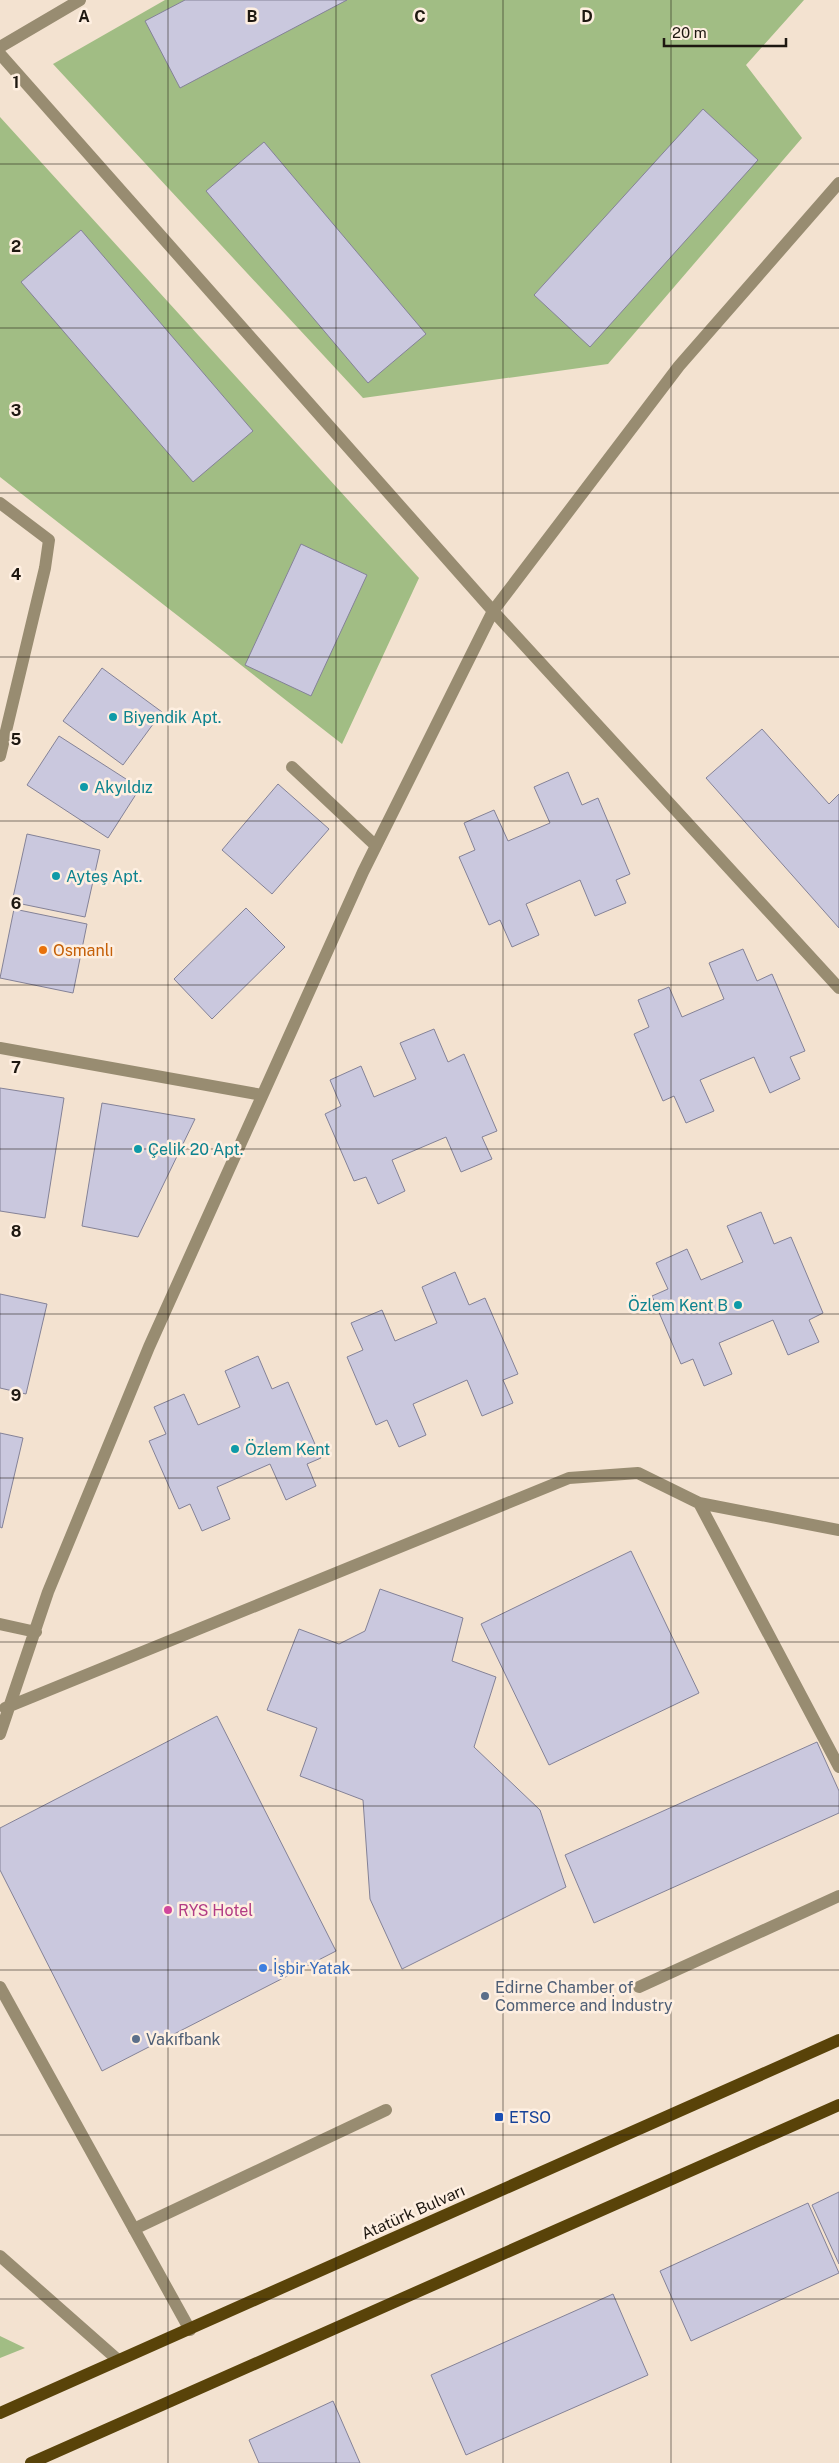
<svg xmlns="http://www.w3.org/2000/svg" width="839" height="2463" font-family="'Public Sans',sans-serif">
  <style>
    .green { fill: #a1bd84 }
    .building { fill: #cac8de; stroke: #848297 }
    .lines { fill: none; stroke-linecap: round; stroke-linejoin: round }
    .service { stroke: #988c71; stroke-width: 12 }
    .minor { stroke: #988c71; stroke-width: 12 }
    .primary { stroke: #594309; stroke-width: 12 }
    .grid { fill: none; stroke: #1e1811; stroke-width: 1; stroke-opacity: 0.55 }
    .culture-dot { fill: #0f9aa8; stroke: #feefe1; stroke-width: 2 }
    .food-dot { fill: #e8710a; stroke: #feefe1; stroke-width: 2 }
    .hotel-dot { fill: #d1479c; stroke: #feefe1; stroke-width: 2 }
    .shop-dot { fill: #3f7fe0; stroke: #feefe1; stroke-width: 2 }
    .service-dot { fill: #5c6f8a; stroke: #feefe1; stroke-width: 2 }
    .transit-dot { fill: #1a4fb4; stroke: #feefe1; stroke-width: 2 }
    .labels { text-anchor: middle; dominant-baseline: central; stroke-width: 5; stroke-linejoin: round; paint-order: stroke }
    .culture-label { font-size: 16px; fill: #0d838f; stroke: #feefe1; text-anchor: start }
    .food-label { font-size: 16px; fill: #c56008; stroke: #feefe1; text-anchor: start }
    .hotel-label { font-size: 16px; fill: #b23c85; stroke: #feefe1; text-anchor: start }
    .shop-label { font-size: 16px; fill: #366cbe; stroke: #feefe1; text-anchor: start }
    .service-label { font-size: 16px; fill: #4e5e75; stroke: #feefe1; text-anchor: start }
    .transit-label { font-size: 16px; fill: #164399; stroke: #feefe1; text-anchor: start }
    .street-label { font-size: 16px; fill: #1e1811; stroke: #feefe1 }
    .grid-label { font-size: 16px; text-anchor: middle; font-weight: bold; fill: #1e1811; stroke: #feefe1; stroke-width: 5; stroke-linejoin: round; paint-order: stroke }
  </style>
  <rect width="100%" height="100%" fill="#f3e2d0"/>
  <path class="green" d="M165 0H804L746 65 802 138 608 364 363 398 53 64Z
    M0 117 419 578 342 744 0 477Z
    M0 2336 25 2348 0 2358Z"/>
  <path class="building" d="M185 0H347L180 88 145 21Z
    M703 109 758 160 590 347 534 295Z
    M264 142 426 334 368 383 206 191Z
    M81 230 253 431 193 482 21 282Z
    M301 544 367 575 311 696 245 665Z
    M102 668 162 712 123 765 63 721Z
    M762 729 829 804 839 794V928L706 778Z
    M59 736 140 788 108 838 27 785Z
    M568 772 582 805 598 798 630 874 616 880 626 903 595 916 580 880 526 904 539 935 512 947 500 920 489 925 459 857 475 850 464 823 494 810 508 841 550 823 534 787Z
    M278 784 329 829 272 894 222 850Z
    M27 834 100 850 85 917 12 902Z
    M246 908 285 947 212 1019 174 979Z
    M14 909 87 924 73 993 0 978Z
    M743 949 757 981 772 974 805 1051 790 1057 800 1079 770 1093 754 1057 700 1080 714 1111 686 1123 674 1096 663 1101 634 1034 649 1027 638 1000 669 987 682 1017 724 999 709 963Z
    M434 1029 448 1062 464 1054 497 1131 482 1137 492 1159 461 1172 446 1137 392 1160 405 1191 378 1204 366 1177 354 1181 325 1114 341 1106 330 1080 361 1066 374 1097 416 1079 400 1043Z
    M0 1088 64 1098 45 1218 0 1211Z
    M102 1103 195 1119 138 1237 82 1226Z
    M761 1212 774 1244 791 1237 823 1313 809 1320 819 1342 788 1355 773 1320 719 1343 732 1374 704 1386 693 1359 681 1364 652 1296 668 1289 656 1263 687 1249 701 1280 743 1262 727 1226Z
    M455 1272 469 1305 485 1298 518 1374 503 1380 513 1403 482 1416 467 1380 413 1404 426 1435 399 1447 387 1420 376 1425 347 1357 363 1350 351 1323 382 1310 395 1341 437 1323 422 1287Z
    M0 1294 47 1304 26 1394 0 1388Z
    M258 1356 272 1389 288 1382 321 1458 307 1464 316 1486 286 1500 270 1464 217 1487 230 1519 202 1531 190 1504 179 1509 149 1441 166 1434 154 1407 184 1394 198 1425 240 1407 225 1371Z
    M0 1433 23 1438 2 1528 0 1527Z
    M631 1551 699 1693 549 1765 481 1624Z
    M380 1589 463 1618 452 1661 496 1677 474 1747 540 1810 566 1887 402 1969 370 1899 363 1800 300 1776 317 1728 267 1710 299 1629 339 1644 365 1631Z
    M217 1716 336 1951 102 2071 0 1870V1828Z
    M817 1742 839 1791V1813L594 1923 565 1855Z
    M839 2192V2264L812 2205Z
    M808 2203 839 2273 691 2341 660 2271Z
    M613 2294 648 2375 466 2455 431 2375Z
    M333 2401 360 2463H259L249 2440Z"/>
  <g class="lines">
    <path class="service" d="M639 1987 839 1896
      M134 2229 386 2110
      M0 2256 118 2360"/>
    <path class="minor" d="M0 47 80 0
      M0 54 493 611 839 988
      M0 503 49 540 45 568 0 756
      M292 767 376 846
      M0 1048 262 1095
      M699 1503 839 1767
      M0 1624 36 1632
      M5 1708 569 1478 638 1473 699 1503 839 1530
      M0 1734 48 1592 149 1347 363 872 493 611 679 366 839 183
      M0 1987 190 2330"/>
    <path class="primary" d="M0 2413 839 2040
      M31 2463 839 2105"/>
  </g>
  <path class="grid" d="M168 0V2463M336 0V2463M503 0V2463M671 0V2463M0 164H839M0 328H839M0 493H839M0 657H839M0 821H839M0 985H839M0 1149H839M0 1314H839M0 1478H839M0 1642H839M0 1806H839M0 1970H839M0 2135H839M0 2299H839"/>
  <g class="culture-dot">
    <circle cx="113" cy="717" r="5"/>
    <circle cx="84" cy="787" r="5"/>
    <circle cx="56" cy="876" r="5"/>
    <circle cx="138" cy="1149" r="5"/>
    <circle cx="738" cy="1305" r="5"/>
    <circle cx="235" cy="1449" r="5"/>
  </g>
  <circle class="food-dot" cx="43" cy="950" r="5"/>
  <circle class="hotel-dot" cx="168" cy="1910" r="5"/>
  <circle class="shop-dot" cx="263" cy="1968" r="5"/>
  <g class="service-dot">
    <circle cx="485" cy="1996" r="5"/>
    <circle cx="136" cy="2039" r="5"/>
  </g>
  <rect class="transit-dot" x="494" y="2112" width="10" height="10" rx="2.5"/>
  <g class="labels">
    <g class="culture-label">
      <text x="123" y="717">Biyendik Apt.</text>
      <text x="94" y="787">Akyıldız</text>
      <text x="66" y="876">Ayteş Apt.</text>
      <text x="148" y="1149">Çelik 20 Apt.</text>
      <text x="728" y="1305" text-anchor="end">Özlem Kent B</text>
      <text x="245" y="1449">Özlem Kent</text>
    </g>
    <g class="food-label">
      <text x="53" y="950">Osmanlı</text>
    </g>
    <g class="hotel-label">
      <text x="178" y="1910">RYS Hotel</text>
    </g>
    <g class="shop-label">
      <text x="273" y="1968">İşbir Yatak</text>
    </g>
    <g class="service-label">
      <text x="495" y="1987">Edirne Chamber of<tspan x="495" dy="18">Commerce and İndustry</tspan></text>
      <text x="146" y="2039">Vakıfbank</text>
    </g>
    <g class="transit-label">
      <text x="509" y="2117">ETSO</text>
    </g>
    <g class="street-label">
      <text transform="translate(413 2212) rotate(-24)">Atatürk Bulvarı</text>
    </g>
  </g>
  <g class="grid-label">
    <text x="84" y="22">A</text>
    <text x="252" y="22">B</text>
    <text x="420" y="22">C</text>
    <text x="587" y="22">D</text>
    <text x="16" y="88">1</text>
    <text x="16" y="252">2</text>
    <text x="16" y="416">3</text>
    <text x="16" y="580">4</text>
    <text x="16" y="745">5</text>
    <text x="16" y="909">6</text>
    <text x="16" y="1073">7</text>
    <text x="16" y="1237">8</text>
    <text x="16" y="1401">9</text>
  </g>
  <path d="M664 38v8h122v-8" fill="none" stroke="#1e1811" stroke-width="2.5"/>
  <text x="672" y="38" font-size="15" fill="#1e1811" stroke="#feefe1" stroke-width="4" paint-order="stroke">20 m</text>
</svg>
